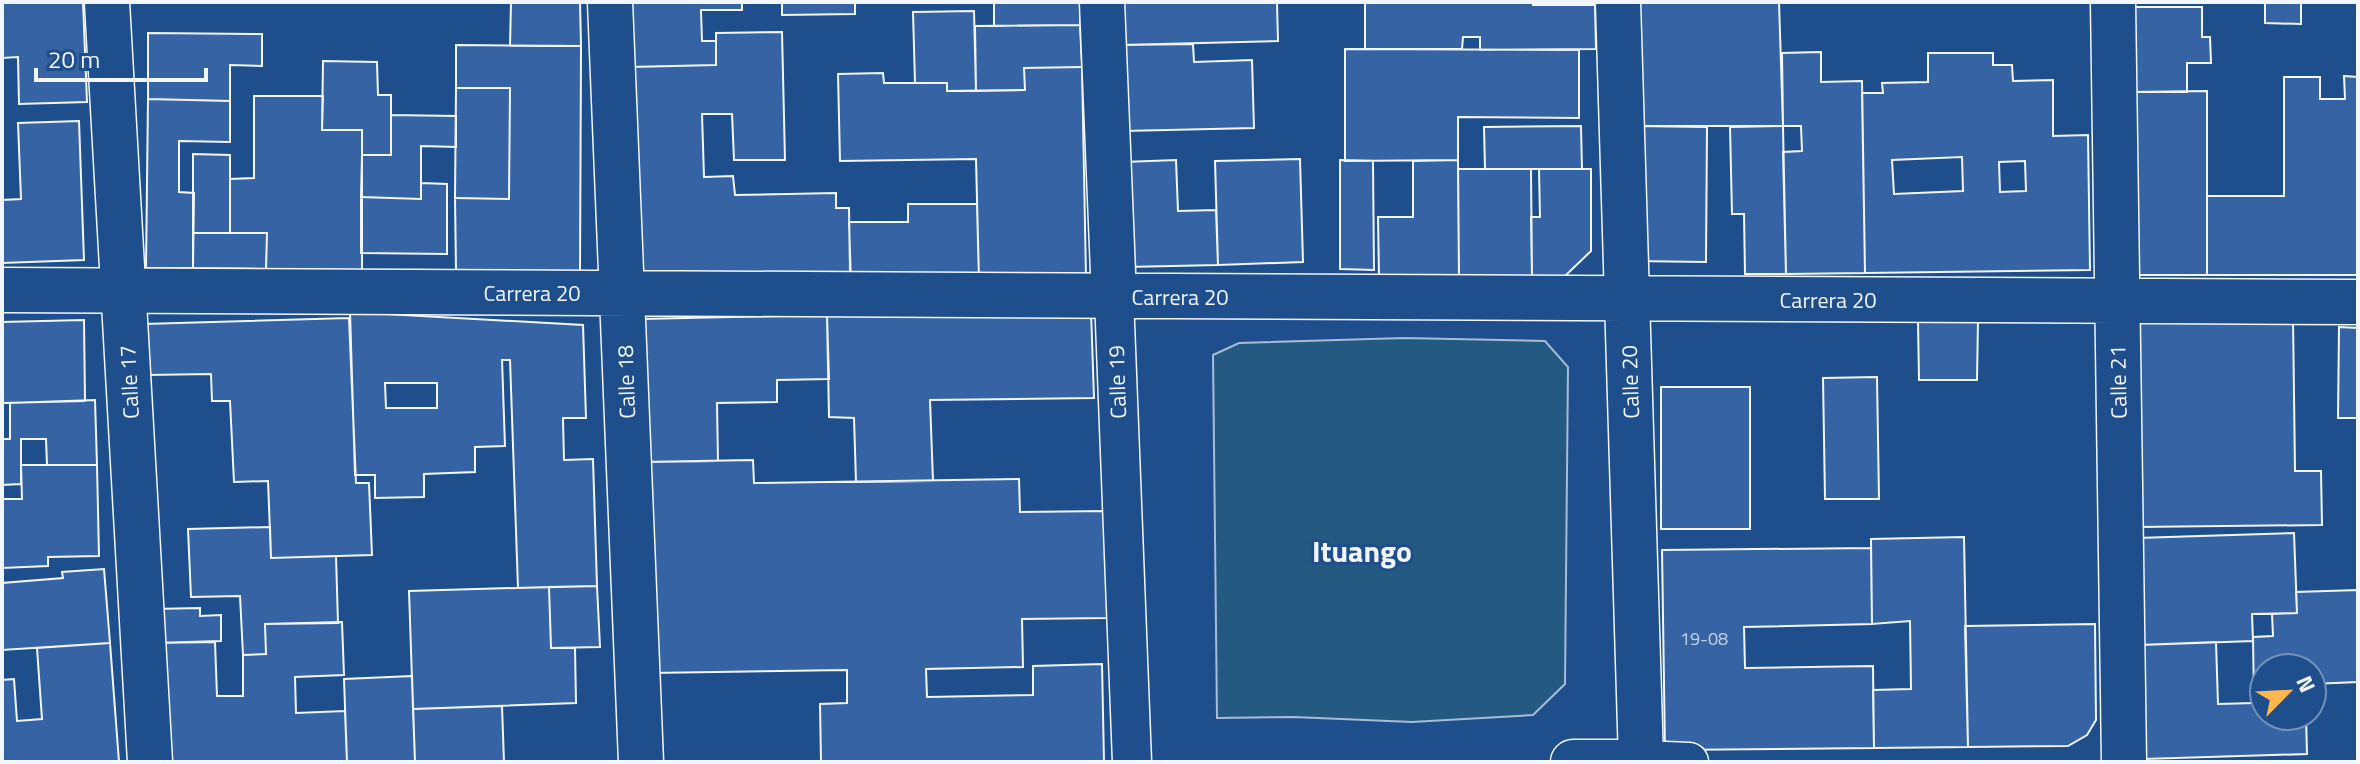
<svg xmlns="http://www.w3.org/2000/svg" width="2360" height="764" font-family="'Titillium Web',sans-serif">
  <style>
    .green { fill: #245a82; stroke: #a8bbd7; stroke-width: 2 }
    .building { fill: #3563a3; stroke: #f2f6ff; stroke-width: 2; fill-rule: evenodd }
    .lines { fill: none; stroke-linecap: round; stroke-linejoin: round }
    .pedestrian-casing { stroke: #f2f6ff; stroke-width: 41 }
    .minor-casing { stroke: #f2f6ff; stroke-width: 47 }
    .secondary-casing { stroke: #f2f6ff; stroke-width: 47 }
    .pedestrian { stroke: #1f4e8c; stroke-width: 38 }
    .minor { stroke: #1f4e8c; stroke-width: 44 }
    .secondary { stroke: #1f4e8c; stroke-width: 44 }
    .labels { text-anchor: middle; dominant-baseline: central; stroke-width: 6; stroke-linejoin: round; paint-order: stroke }
    .number-label { font-size: 18px; fill: #c3d1e8 }
    .street-label { font-size: 22px; fill: #f2f6ff; stroke: #1f4e8c }
    .district-label { font-size: 30px; font-weight: bold; fill: #f2f6ff; stroke: #1f4e8c }
  </style>
  <rect width="100%" height="100%" fill="#1f4e8c"/>
  <path class="green" d="M1404 338 1545 341 1568 367 1565 684 1533 715 1412 722 1294 717 1217 718 1213 355 1239 343Z"/>
  <path class="building" d="M2 2H83L87 102 19 104 18 57 2 58Z
    M511 2H580L581 46H510Z
    M629 2H742V10H701L702 41H716V65L630 67Z
    M782 2H855V14L782 15Z
    M994 2H1080V25L994 26Z
    M1120 2H1277L1278 41 1121 45Z
    M1365 2H1533V5H1595L1596 49 1480 50V37H1463L1462 49H1365Z
    M1634 2H1779L1783 126H1634Z
    M2265 2H2301V24L2265 23Z
    M2129 7H2202V37H2210L2211 63H2187V92H2130Z
    M974 11 976 91H947V83H915L913 12Z
    M1080 25 1082 67 1024 68 1025 90 976 91 975 26Z
    M782 32 785 160H734L732 114H702L704 177 733 176 735 195 836 193V208H849L850 272 634 276 630 67 716 65V33Z
    M148 33 262 34V66L230 65V101L148 99Z
    M1193 44 1194 62 1252 60 1254 128 1124 131 1121 45Z
    M456 45 581 46 580 271 456 270 455 198 509 199 510 88H456Z
    M1345 49 1579 50V118L1458 117V160L1345 161Z
    M1821 52V82L1862 81 1865 273 1786 274 1783 152 1802 151 1801 126H1783L1782 53Z
    M1928 53H1993V65H2012L2013 81 2053 80V136L2088 135 2090 270 1865 273 1862 93H1883L1882 83 1928 82ZM1962 157 1963 191 1894 194 1892 160ZM2025 161 2026 191 2000 192 1999 162Z
    M323 61 377 62 378 95H391V155H362V130H322Z
    M1082 67 1086 278 979 280 976 159 840 161 838 74 883 73 884 83H947V91L1025 90 1024 68Z
    M2344 76 2358 77V275H2207V196H2284V77H2320V99H2345Z
    M456 88H510L509 199 455 198Z
    M2207 91V275H2130V92Z
    M254 96H323L322 130H362V270L266 269 267 233H230V179L254 178Z
    M148 99 230 101V142L179 141V192L194 193 193 268H146Z
    M391 115 456 116V147L421 146V199L361 197 362 155H391Z
    M79 121 84 260 2 263V200L21 199 18 123Z
    M1581 126 1582 169H1485L1484 127Z
    M1634 126 1707 127 1706 262 1633 261Z
    M1783 126 1786 274H1745L1744 214H1732L1730 127Z
    M193 154 230 155V233H193Z
    M1300 159 1303 262 1218 265 1215 161Z
    M1176 160 1178 211 1216 210 1218 265 1126 267 1124 162Z
    M1340 160 1373 161 1374 270 1340 269Z
    M1458 160 1459 277H1379L1378 217H1413V161Z
    M1458 169H1531L1532 277H1459Z
    M1539 169H1591V251L1564 277H1532L1531 217H1540Z
    M421 183 447 184V254L361 253V197L421 199Z
    M908 204H977L979 280 851 282 849 222H908Z
    M193 233H267L266 269 193 268Z
    M1091 311 1094 398 930 400 933 481 856 482 854 418 829 417 827 315Z
    M350 312 583 325 586 418H563L564 460 593 459 597 586 518 588 510 360H502L505 446 475 447V472L424 474V497L375 498V475H355ZM385 383H437V408H386Z
    M827 315 829 379 777 380V402L717 403 718 461 644 462 641 319Z
    M2293 317 2295 471H2321L2322 525 2137 527 2134 319Z
    M349 318 356 483H369L372 555 271 558 268 481 234 482 230 401H212L211 374 146 375 144 324Z
    M84 320 85 401 2 403V322Z
    M1978 320 1977 380H1919L1918 321Z
    M2339 327 2358 328V418H2338Z
    M1877 377 1879 499H1825L1823 378Z
    M1661 387H1750V529H1661Z
    M95 400 97 465H47L46 439H21V484L2 485V439H10V403Z
    M753 460 754 483 1019 479 1020 512 1106 511 1108 618 1022 619 1023 667 926 669 927 697 1033 695V666L1102 664 1104 762H821L820 704 847 703V670L650 673 644 462Z
    M21 465H97L99 556 48 557V566L2 568V499H22Z
    M270 527 271 558 336 556 338 623 265 624 266 654 243 655 240 596 191 597 188 529Z
    M2294 533 2297 613 2252 614 2253 641 2140 645 2137 538Z
    M1964 537 1968 747 1874 748 1873 690 1911 689 1910 621 1872 624 1871 539Z
    M1871 548 1872 624 1744 627 1745 668 1873 666 1874 748 1665 750 1662 550Z
    M104 569 110 643 2 650V583L63 578 62 572Z
    M597 586 600 647 551 648 549 587Z
    M549 587 551 648H575L576 703 413 709 409 591Z
    M2358 590V682L2312 684V668H2264V716H2306L2307 754 2144 759 2140 645 2216 642 2218 704 2254 703 2253 637 2273 636 2272 614 2297 613 2296 592Z
    M200 608V616L221 615V641L154 643 153 609Z
    M342 622 344 675 295 677 296 713 345 711 347 762H158L154 643 215 642 217 696H243V655L266 654 265 624Z
    M2095 624 2096 720 2087 735 2068 746 1968 747 1965 626Z
    M110 643 119 762H2V680L14 679 17 721 42 719 37 648Z
    M412 676 415 762H347L344 679Z
    M502 706 504 762H415L413 709Z"/>
  <g class="lines">
    <g class="pedestrian-casing">
      <path id="pedestrian" d="M1114 297 1132 762
        M1641 760 1689 762"/>
    </g>
    <g class="minor-casing">
      <path id="minor" d="M107 2 150 762
        M610 2 641 762
        M1102 2 1114 297
        M1618 2 1641 760
        M2113 2 2124 762
        M2 290 2358 302"/>
    </g>
    <g class="secondary-casing">
      <path id="secondary" d="M1573 762H1641"/>
    </g>
    <use href="#pedestrian" class="pedestrian"/>
    <use href="#minor" class="minor"/>
    <use href="#secondary" class="secondary"/>
  </g>
  <g class="labels">
    <g class="number-label">
      <text x="1704" y="638">19-08</text>
    </g>
    <g class="street-label">
      <text x="532" y="293">Carrera 20</text>
      <text x="1180" y="297">Carrera 20</text>
      <text x="1828" y="300">Carrera 20</text>
      <text transform="translate(129 382) rotate(-93)">Calle 17</text>
      <text transform="translate(626 382) rotate(-92)">Calle 18</text>
      <text transform="translate(1117 382) rotate(-92)">Calle 19</text>
      <text transform="translate(1630 382) rotate(-92)">Calle 20</text>
      <text transform="translate(2118 382) rotate(-91)">Calle 21</text>
    </g>
    <g class="district-label">
      <text x="1362" y="551">Ituango</text>
    </g>
  </g>
  <rect width="2360" height="764" fill="none" stroke="#f2f6ff" stroke-width="8"/>
  <g transform="translate(2288 692) rotate(66)"><circle r="38" fill="#1f4e8c" stroke="#7391ba" stroke-width="2"/>
  <path d="M0-6L14 30L0 20L-14 30Z" fill="#ffb74d"/>
  <text y="-12" font-size="22" font-weight="bold" text-anchor="middle" fill="#f2f6ff">N</text>
  </g>
  <path d="M36 68v12h170v-12" fill="none" stroke="#f2f6ff" stroke-width="4"/>
  <text x="48" y="68" font-size="24" fill="#f2f6ff" stroke="#1f4e8c" stroke-width="6" paint-order="stroke">20 m</text>
</svg>
